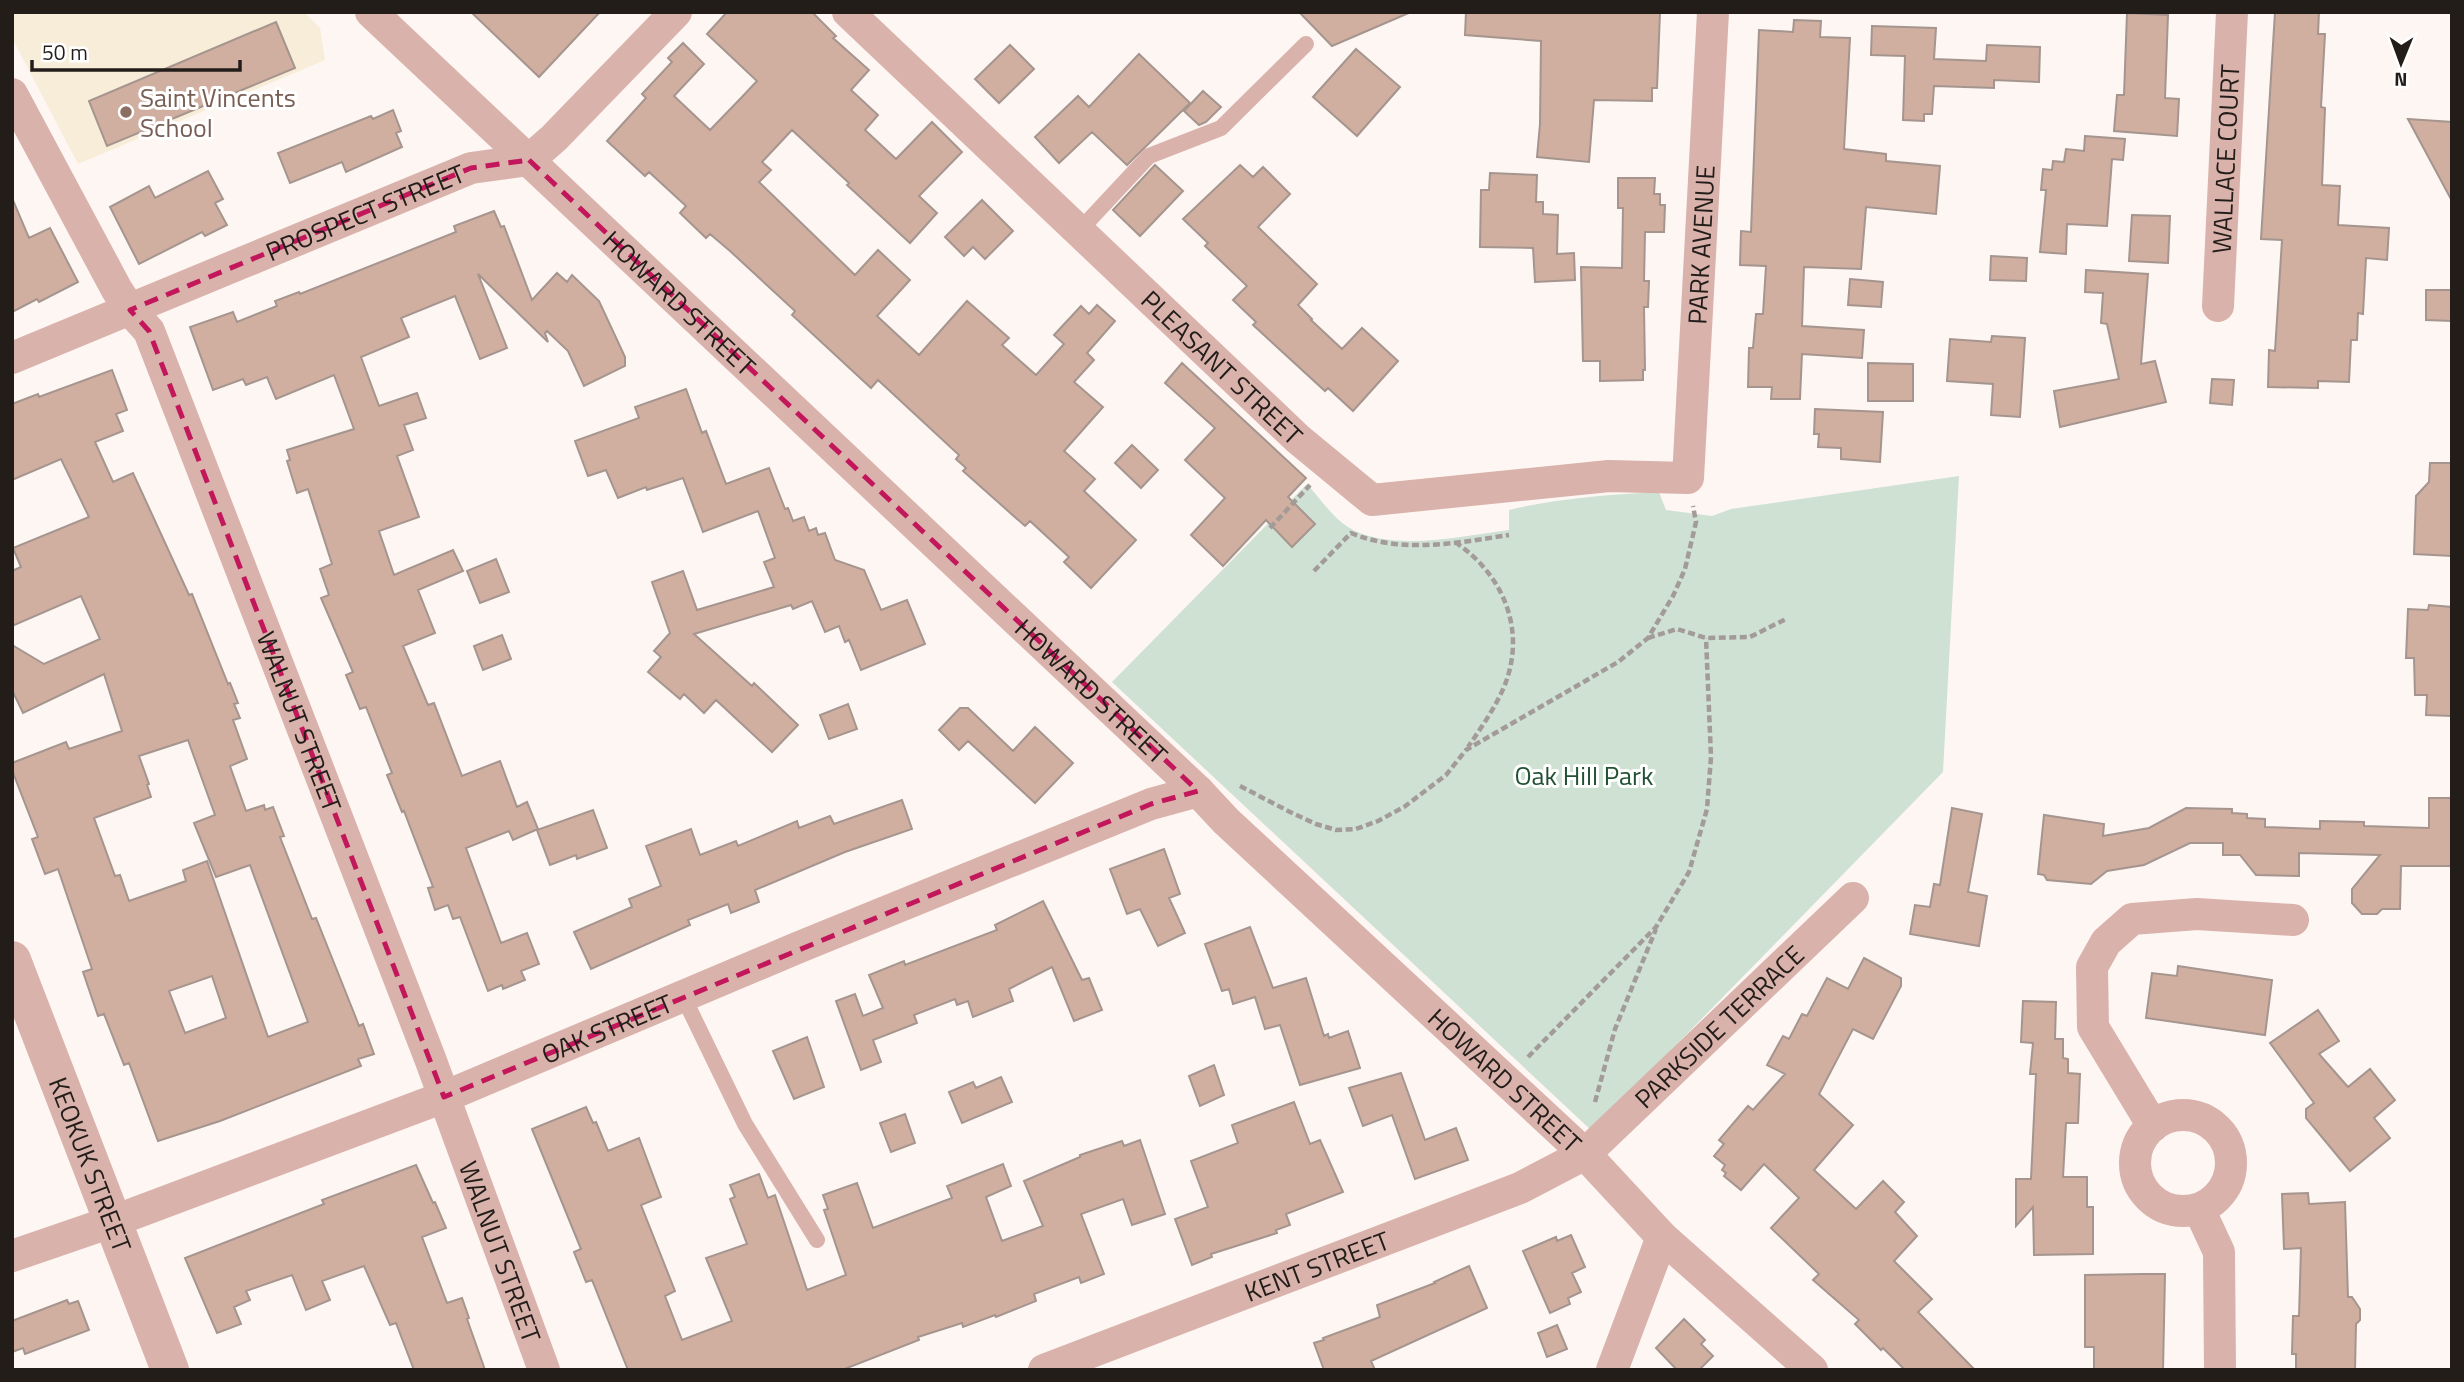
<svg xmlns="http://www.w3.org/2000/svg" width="2464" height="1382" font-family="'Titillium Web',sans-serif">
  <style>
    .education { fill: #f8edd8 }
    .green { fill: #cee1d2 }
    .building { fill: #d0afa1; stroke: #a5958e; stroke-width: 2; fill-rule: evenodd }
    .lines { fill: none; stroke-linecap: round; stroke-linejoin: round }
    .path { stroke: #a39b98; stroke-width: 4.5; stroke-dasharray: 7 3.5; stroke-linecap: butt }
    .service { stroke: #d9b2ab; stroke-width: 16 }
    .minor { stroke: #d9b2ab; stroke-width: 32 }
    .tertiary { stroke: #d9b2ab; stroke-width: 38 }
    .marked { fill: none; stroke: #c2185b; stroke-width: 5; stroke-dasharray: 14 9; stroke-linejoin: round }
    .education-dot { fill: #8d6e63; stroke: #fff; stroke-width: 2.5 }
    .labels { text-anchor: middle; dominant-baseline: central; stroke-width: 6; stroke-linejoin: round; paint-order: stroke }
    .education-label { font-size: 26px; fill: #785e54; stroke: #fff; text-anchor: start }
    .street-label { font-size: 26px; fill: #231d1a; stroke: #fff }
    .park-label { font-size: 26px; fill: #225132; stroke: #fff }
  </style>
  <rect width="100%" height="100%" fill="#fef6f3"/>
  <path class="education" d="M12 12H304L320 28 325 60 78 164 12 38Z"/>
  <path class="green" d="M1959 476 1943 772 1592 1131 1112 682 1307 484C1319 497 1333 518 1348 527 1390 553 1462 536 1509 530V510C1558 498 1609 495 1659 492L1666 510 1712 516 1731 509Z"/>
  <path class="building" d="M471 12H600L539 77Z
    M727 12H812L836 36 833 38 869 70 851 90 878 115 865 130 896 159 932 122 962 152 919 196 937 213 910 243 847 185 849 183 792 130 762 162 771 170 759 182 855 275 878 250 910 280 877 316 919 355 967 301 1009 338 1002 345 1036 375 1064 344 1054 335 1081 306 1089 314 1097 305 1115 321 1087 353 1094 360 1074 382 1103 407 1064 451 1095 479 1084 491 1136 540 1091 588 1064 562 1069 557 1030 521 1025 526 963 471 966 468 956 459 959 455 878 380 871 388 792 315 795 311 730 251 710 234 706 238 680 213 686 206 649 172 645 176 607 141 646 98 642 94 672 62 668 58 683 43 704 64 674 96 710 130 741 98 757 81 707 34Z
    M1299 12H1411L1332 46Z
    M1466 12H1660L1657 88H1652V101L1594 100 1589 162 1537 157 1540 124 1541 41 1465 35Z
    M2275 12H2319L2318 34H2325L2321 107 2325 108 2322 185 2340 186 2338 225 2389 228 2387 260 2366 258 2363 314 2358 313 2357 340H2351L2349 382 2318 381V388L2268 387 2269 350 2275 351 2282 240 2261 239Z
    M2127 13 2168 15 2165 98 2179 99 2177 136 2114 131 2117 95H2124Z
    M1794 20 1821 21 1820 37 1850 38 1844 149 1886 154V161L1940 166 1936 214 1866 207 1861 269 1804 267 1802 326 1864 330 1862 358 1802 354 1800 399H1771L1772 387H1748L1749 348H1753L1756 314H1763L1766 266 1740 265 1741 231 1751 232 1759 30 1793 32Z
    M276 22 295 68 107 146 89 101Z
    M1872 26 1936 28 1934 59 1986 61 1987 45 2040 47 2039 82 1994 80V88L1934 86 1932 114H1924V121L1903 120 1905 56 1871 55Z
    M1010 45 1034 69 999 103 975 79Z
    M1356 49 1400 87 1357 136 1313 97Z
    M1139 54 1190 103 1127 165 1092 132 1059 163 1035 137 1078 96 1089 107Z
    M1203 91 1221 107 1206 122 1199 125 1184 111Z
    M393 110 401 131 396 133 402 147 346 172 342 162 290 183 278 153 371 116 373 119Z
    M2408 119 2452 122V201Z
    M2085 136 2125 139 2123 160 2112 159 2107 226 2067 224 2066 254 2040 252 2046 190H2041L2043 169 2052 170 2053 161 2064 162 2066 149 2084 151Z
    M1155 165 1183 191 1140 236 1113 210Z
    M1240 165 1253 177 1263 167 1290 194 1258 227 1317 284 1298 305 1312 319 1311 320 1342 349 1362 328 1398 361 1353 411 1328 388 1325 391 1253 325 1256 322 1233 300 1247 286 1205 246 1208 243 1183 219Z
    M208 171 223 199 215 203 227 225 205 236 202 232 139 264 110 207 149 186 155 198Z
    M1490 173 1537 175 1536 202H1543V214L1558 215 1557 254 1574 253 1575 280 1535 282 1533 248 1480 247 1481 190H1489Z
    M1618 178H1655L1654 194H1660V205H1665L1664 232H1645L1644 281H1649L1648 307H1644L1645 370H1643V380L1600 381V361H1583L1581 267 1622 268 1623 208H1618Z
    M12 198 29 238 50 228 78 282 39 302 37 299 12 312Z
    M982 200 1013 231 985 259 973 247 964 256 945 237Z
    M494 211 501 227 504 226 532 300 557 273 567 282 572 275 599 301 625 357V366L584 386 568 351 547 331 545 333 548 342 478 274 507 348 480 359 455 296 401 318 409 337 361 357 379 406 417 393 426 418 404 425 413 450 397 456 419 517 379 531 394 575 453 550 463 571 418 590 435 633 403 646 428 705 434 703 462 776 500 761 517 807 527 802 538 829 513 840 509 831 466 848 501 943 527 933 539 964 521 971 525 980 503 989 502 985 488 991 460 917 453 919 448 905 435 910 428 888 433 887 404 811 402 812 387 775 392 773 366 707 360 709 346 675 353 672 321 598 329 595 320 569 332 564 308 489 297 493 287 461 290 460 287 450 354 429 334 375 276 399 267 377 246 385 243 379 213 390 190 327 233 312 237 322 277 306 275 301 299 292 300 294 456 232 454 226Z
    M2132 215 2170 216 2168 263 2129 261Z
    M1991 256 2027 258 2026 281 1990 280Z
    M2086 270 2148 274 2141 364 2155 361 2166 402 2060 427 2054 391 2119 379 2107 324 2101 323 2103 293 2085 292Z
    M1850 279 1883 282 1881 307 1848 305Z
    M2426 290H2452V321L2426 320Z
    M1992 336 2025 338 2020 417 1991 415 1993 384 1947 381 1950 339 1991 342Z
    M1182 363 1306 478 1288 497 1315 524 1292 547 1266 520 1223 566 1191 535 1225 498 1185 460 1215 428 1165 383Z
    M1868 363 1913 364V401H1868Z
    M112 370 127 410 116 414 123 431 95 442 113 482 133 473 189 595 192 594 228 684 230 683 238 703 234 704 240 718 233 720 247 759 230 766 246 811 264 805 265 810 273 807 284 836 280 837 312 919 316 918 354 1013 359 1026 363 1024 374 1054 358 1059 361 1066 220 1121 158 1141 129 1063 124 1065 104 1014 98 1016 83 972 92 969 58 869 45 874 32 839 38 837 12 770V763L66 742 69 749 122 731 104 674 23 713 12 690V645L44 664 100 639 81 596 12 626V571L21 567 13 548 89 517 61 459 12 480V404L38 394 39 397ZM188 740 215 815 194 823 216 877 250 865 308 1022 268 1037 207 861 183 870 186 881 129 901 120 875 115 876 94 818 151 797 147 785 149 784 139 756ZM212 976 226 1018 185 1033 169 991Z
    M2212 379 2234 380 2232 405 2210 403Z
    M686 389 702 433 706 431 726 484 769 468 785 509 788 508 793 521 804 517 809 531 816 528 818 535 825 533 835 560 864 570 881 610 907 600 925 644 861 670 849 640 845 642 839 626 825 632 812 601 793 609 791 605 694 634 752 686 754 683 798 725 772 752 716 700 704 713 684 694 680 699 648 672 661 657 654 651 670 633 652 582 683 571 697 610 774 587 764 562 775 558 758 511 703 532 683 478 647 490 646 487 618 498 606 470 588 476 575 441 639 418 635 407Z
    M1815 409 1883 412 1880 462 1841 459V448L1818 447 1819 434H1814Z
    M1132 445 1158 470 1141 488 1115 463Z
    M2430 463H2452V556L2414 554 2416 496 2429 482Z
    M496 559 509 592 480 603 467 571Z
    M2429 605 2452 607V716L2426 715 2427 695H2415L2414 658H2406L2408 609 2428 610Z
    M502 635 511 659 483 670 474 646Z
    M848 704 857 729 829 739 820 715Z
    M960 708H968L1013 751 1035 727 1073 763 1035 803 968 741 959 750 939 730Z
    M2429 798H2452V866H2401L2400 909H2382L2377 914H2362L2352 903V889L2380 855 2299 853V876L2256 875 2240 855H2223V843H2190L2144 865 2107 871 2091 884 2047 880 2044 875 2038 874 2044 815 2104 824 2103 836 2149 828 2186 808 2232 809V813L2247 814V818L2265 819V827L2320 829V821L2364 822V826L2429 828Z
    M902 800 912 829 845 852 755 890 759 902 731 913 728 904 688 920 690 925 591 969 574 932 632 907 629 899 661 886 646 846 691 829 700 855 736 841 738 846 797 821 799 828 830 816 834 824Z
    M1952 808 1982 814 1968 892 1987 896 1979 946 1910 934 1915 905 1930 907 1934 884 1940 885Z
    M593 810 607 848 577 859 576 855 550 865 537 830Z
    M1164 849 1180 894 1169 898 1185 933 1158 946 1140 909 1127 914 1110 869Z
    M1043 901 1082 980 1089 978 1102 1010 1074 1021 1052 967 1009 989 1013 1001 973 1017 968 1001 957 1005 955 999 914 1015 917 1023 873 1040 881 1062 861 1070 836 1001 855 994 863 1016 883 1008 869 975 904 961 905 965 997 930 995 925Z
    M1250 927 1273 988 1306 978 1324 1036 1328 1034 1329 1038 1348 1031 1360 1068 1300 1085 1280 1025 1265 1029 1255 997 1233 1004 1229 989 1222 991 1205 944Z
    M1864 958 1901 978V986L1873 1039 1853 1029 1819 1094 1853 1125 1814 1170 1856 1209 1883 1181 1904 1202 1895 1212 1917 1236 1894 1261 1932 1299 1918 1312 1975 1370H1905L1883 1348 1881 1350 1855 1324 1859 1320 1813 1280 1819 1274 1771 1228 1799 1198 1764 1164 1741 1190 1724 1176 1726 1173 1722 1170 1725 1165 1714 1156 1724 1144 1719 1140 1748 1106 1753 1110 1785 1074 1767 1065 1783 1036 1789 1039 1802 1014 1807 1016 1827 978 1848 989Z
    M2178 966 2272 980 2265 1035 2146 1018 2152 973 2177 976Z
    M2023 1001 2056 1002 2055 1039H2063V1058L2068 1059V1073L2080 1074 2078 1123H2066L2063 1177H2087V1207H2093V1254L2034 1255 2033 1207 2016 1226V1179H2031L2036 1074H2030L2033 1043 2021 1042Z
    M2318 1010 2339 1041 2319 1054 2348 1087 2370 1069 2395 1100 2374 1118 2390 1138 2350 1171 2306 1118V1109L2314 1103 2270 1043Z
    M807 1037 824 1087 794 1099 773 1051Z
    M1214 1065 1224 1095 1200 1106 1189 1076Z
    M1401 1073 1425 1140 1456 1128 1468 1160 1415 1179 1392 1115 1363 1126 1349 1088Z
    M1001 1077 1012 1102 962 1123 949 1092 973 1082 976 1088Z
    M1294 1102 1310 1144 1320 1140 1343 1192 1286 1214 1290 1225 1276 1230 1277 1233 1211 1254 1212 1257 1192 1265 1175 1219 1208 1207 1191 1161 1238 1143 1232 1125Z
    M586 1107 593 1123 596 1122 608 1151 639 1138 661 1197 641 1205 675 1291 665 1296 682 1340 732 1321 706 1258 747 1244 730 1199 735 1197 730 1185 759 1174 768 1198 775 1195 807 1290 846 1275 824 1210 828 1209 823 1195 857 1183 873 1228 952 1198 947 1186 1003 1164 1011 1186 986 1197 1002 1241 1043 1226 1024 1181 1080 1157V1155L1122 1141 1124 1146 1140 1140 1165 1214 1132 1225 1123 1199 1081 1214 1104 1274 1081 1283 1079 1277 1034 1294 1036 1301 996 1317 995 1315 963 1327 962 1323 918 1337 919 1340 842 1370H628L592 1280 586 1282 574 1252 581 1249 532 1129Z
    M905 1114 915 1143 891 1152 880 1123Z
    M416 1165 433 1203 435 1202 446 1228 422 1237 447 1303 462 1298 469 1318 467 1319 485 1370H414L396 1323 390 1325 364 1266 322 1281 330 1300 306 1310 292 1275 246 1291 250 1300 234 1307 241 1324 217 1333 185 1258 324 1204 322 1200Z
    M2308 1193 2309 1204 2345 1202 2348 1297H2352L2360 1309V1320L2356 1324 2355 1370H2296V1354H2292L2293 1316H2299L2301 1248 2284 1249 2282 1194Z
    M1571 1235 1585 1267 1572 1273 1581 1292 1568 1298 1570 1304 1550 1313 1523 1251 1556 1237 1557 1241Z
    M1469 1266 1487 1308 1371 1361 1375 1370H1324L1314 1343 1324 1340 1323 1338 1380 1317 1377 1305 1435 1283 1434 1282Z
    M2143 1274H2165L2163 1370H2094V1347H2085V1275Z
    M67 1300 69 1304 78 1301 89 1330 25 1354 23 1348 12 1352V1321Z
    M1684 1319 1705 1340 1701 1344 1713 1356 1699 1370H1677L1656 1348Z
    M1557 1325 1567 1349 1547 1357 1538 1333Z"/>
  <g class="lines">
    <path class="path" d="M1270 528 1310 485
      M1455 542C1504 575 1527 631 1504 687 1495 708 1481 728 1468 747
      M1314 571 1351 533C1402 554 1456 543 1509 535
      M1648 638 1677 629 1706 638 1750 637 1786 619
      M1240 786 1290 812 1316 824 1336 830 1356 829 1378 821 1404 807 1446 775 1466 750 1618 662 1648 638 1673 596 1685 569 1696 522 1693 506
      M1528 1057 1656 927 1689 872 1707 809 1711 757 1706 638
      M1595 1102 1615 1029 1656 929"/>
    <path class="service" d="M1079 231 1149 156 1221 128 1306 44
      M683 996 745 1124 817 1240"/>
    <g class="minor">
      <path id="s1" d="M371 12 1198 791 1226 821 1585 1154 1662 1237 1812 1370"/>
      <path id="s2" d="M848 12 1298 439 1372 500 1609 476 1688 478 1713 12"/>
      <path id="s3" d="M12 94 117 290 130 310 149 331 431 1061 544 1370"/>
      <path id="s4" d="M2218 306 2232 12"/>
      <path id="s5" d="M12 358 471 168 529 160 554 138 676 12"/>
      <circle cx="2183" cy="1163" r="48"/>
      <path d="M2153 1126 2093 1027 2092 967 2106 942 2132 919 2197 914 2293 920"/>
      <path d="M2199 1209 2219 1252 2220 1370"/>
      <path id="s6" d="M12 1256 114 1221 444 1097 797 948 1151 804 1198 791"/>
      <path id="s7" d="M1044 1370 1520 1188 1585 1154 1853 898"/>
      <path d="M1612 1370 1662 1237"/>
    </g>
    <path class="tertiary" id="s8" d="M12 960 170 1370"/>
  </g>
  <path class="marked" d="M529 160 1198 791 1151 804 444 1097 149 331 130 310 471 168Z"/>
  <circle class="education-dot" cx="126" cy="112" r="7"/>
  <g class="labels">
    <g class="education-label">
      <text x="140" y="97">Saint Vincents<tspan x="140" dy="30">School</tspan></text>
    </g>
    <g class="street-label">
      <text stroke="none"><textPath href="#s4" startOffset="147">WALLACE COURT</textPath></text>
      <text stroke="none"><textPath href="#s5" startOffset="382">PROSPECT STREET</textPath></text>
      <text stroke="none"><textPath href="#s2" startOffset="1267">PARK AVENUE</textPath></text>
      <text stroke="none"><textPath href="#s1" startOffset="424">HOWARD STREET</textPath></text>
      <text stroke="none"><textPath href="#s2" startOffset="516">PLEASANT STREET</textPath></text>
      <text stroke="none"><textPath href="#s1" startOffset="990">HOWARD STREET</textPath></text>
      <text stroke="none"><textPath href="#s3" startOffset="693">WALNUT STREET</textPath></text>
      <text stroke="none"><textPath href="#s7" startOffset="768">PARKSIDE TERRACE</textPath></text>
      <text stroke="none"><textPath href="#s6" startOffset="637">OAK STREET</textPath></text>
      <text stroke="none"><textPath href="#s1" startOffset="1558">HOWARD STREET</textPath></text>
      <text stroke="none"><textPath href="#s8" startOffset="219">KEOKUK STREET</textPath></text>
      <text stroke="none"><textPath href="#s3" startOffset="1260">WALNUT STREET</textPath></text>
      <text stroke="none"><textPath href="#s7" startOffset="292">KENT STREET</textPath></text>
    </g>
    <g class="park-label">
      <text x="1584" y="775">Oak Hill Park</text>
    </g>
  </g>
  <rect width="2464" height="1382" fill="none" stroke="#231d1a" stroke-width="28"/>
  <g transform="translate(2401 63) rotate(181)" stroke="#ffffff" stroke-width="5" paint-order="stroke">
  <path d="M0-5L12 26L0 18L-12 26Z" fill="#231d1a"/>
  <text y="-10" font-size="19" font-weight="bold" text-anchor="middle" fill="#231d1a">N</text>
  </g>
  <path d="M32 60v10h208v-10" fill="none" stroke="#231d1a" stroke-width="3.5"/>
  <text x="42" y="60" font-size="21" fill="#231d1a" stroke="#ffffff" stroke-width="5" paint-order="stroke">50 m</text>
</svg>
